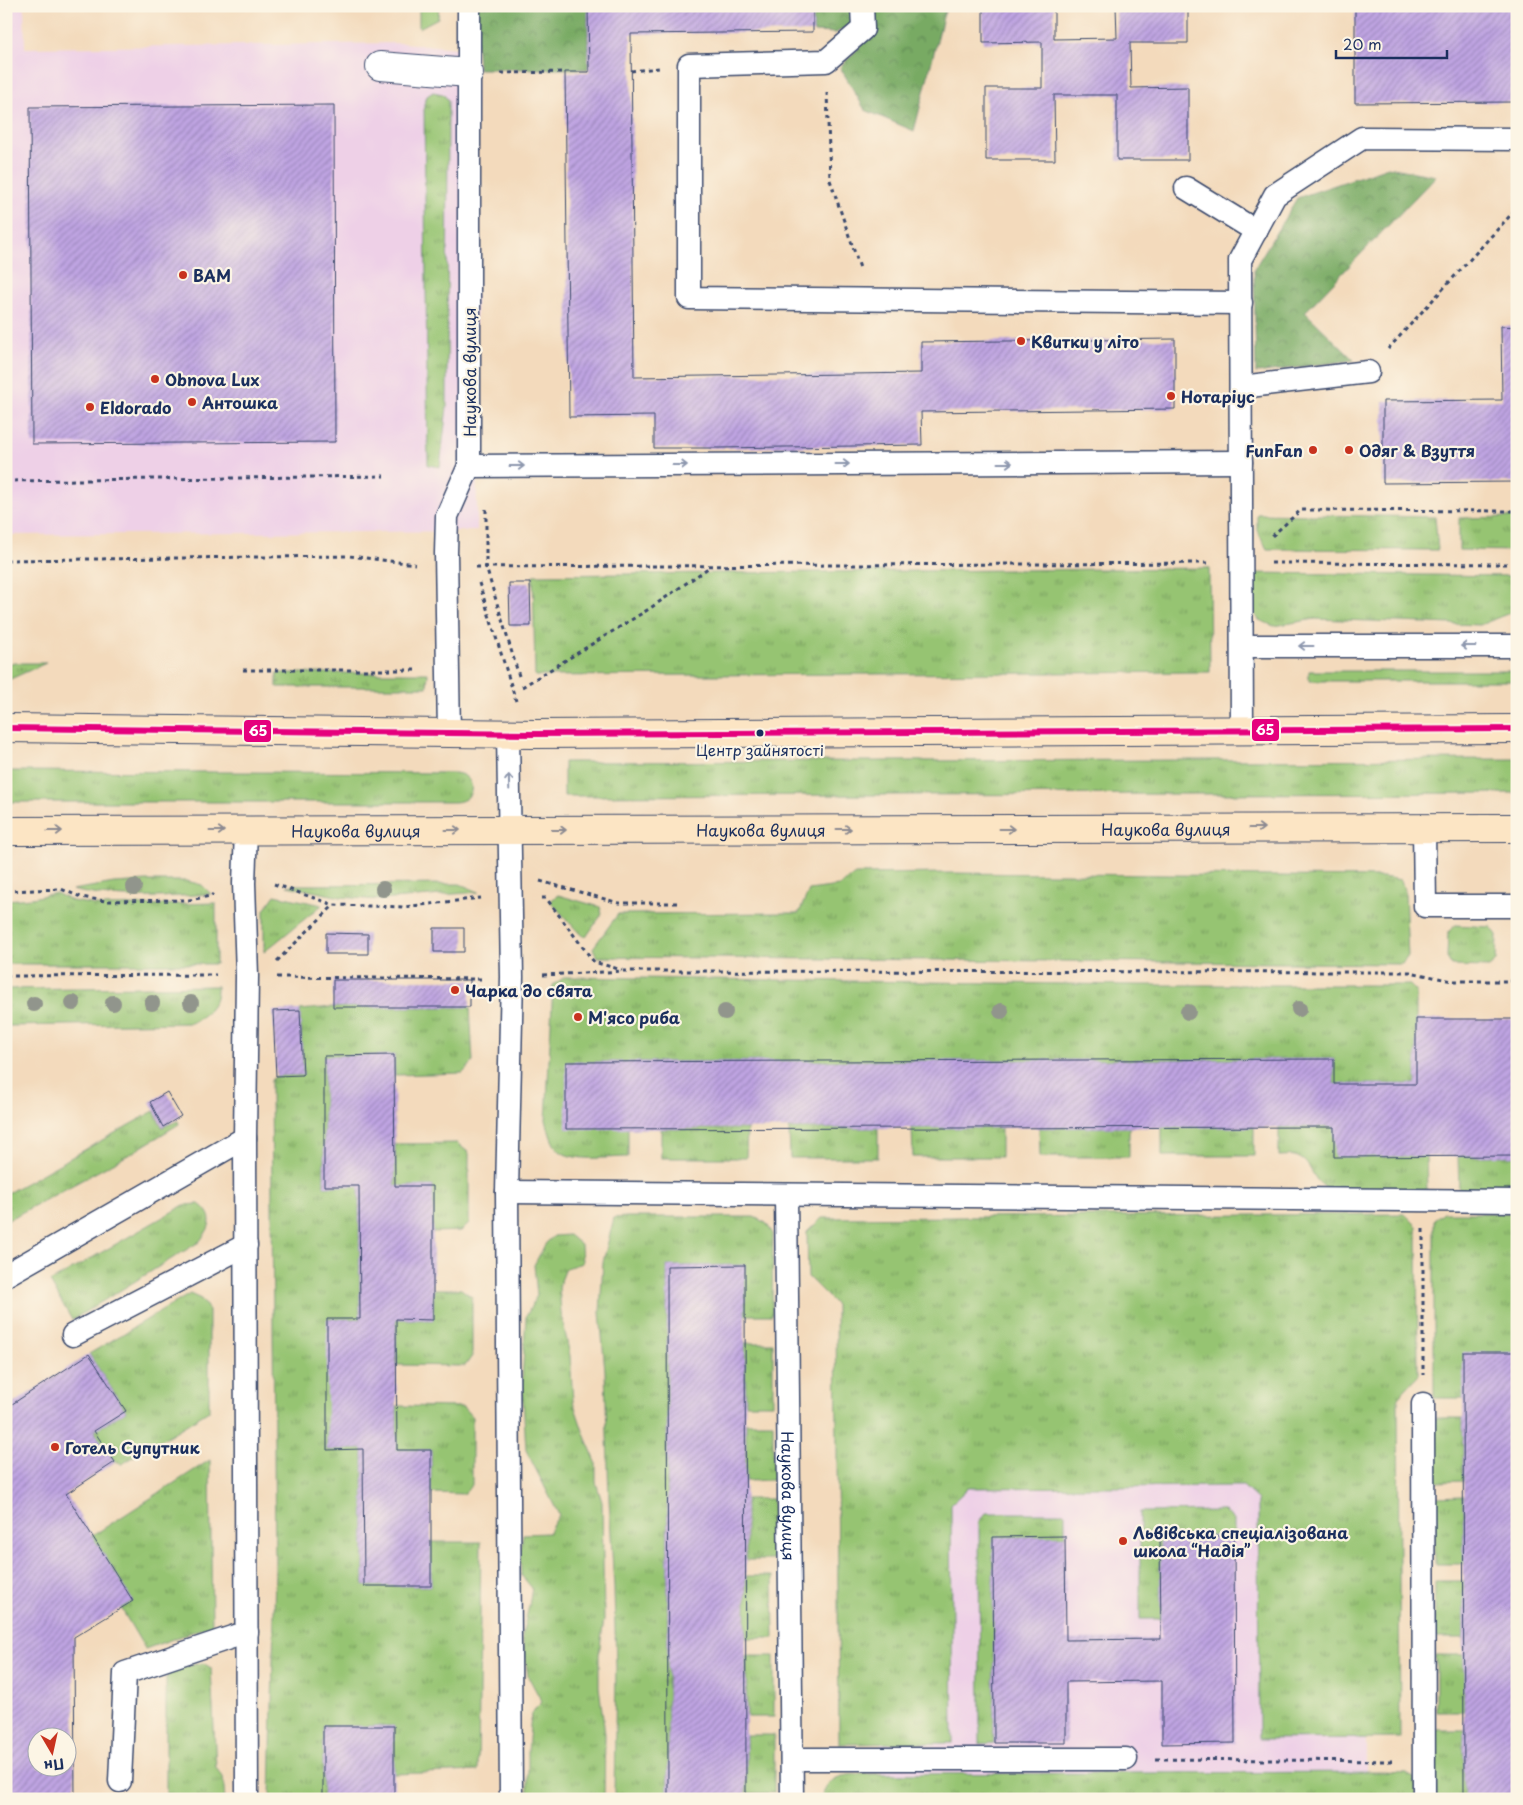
<svg xmlns="http://www.w3.org/2000/svg" width="1523" height="1805" font-family="'Playpen Sans',sans-serif">
  <style>
    .built { fill: #eed0e7 }
    .grass { fill: url(#grass-tufts); stroke: #587a68 }
    .forest { fill: url(#forest-crowns); stroke: #4a6c61 }
    .building { fill: url(#building-hatch); fill-rule: evenodd }
    .lines { fill: none; stroke-linecap: round; stroke-linejoin: round }
    .service-casing { stroke: #3b496c; stroke-width: 25 }
    .minor-casing { stroke: #3b496c; stroke-width: 30 }
    .secondary-casing { stroke: #3b496c; stroke-width: 30 }
    .path { stroke: #3b496c; stroke-width: 3; stroke-dasharray: 4 4; stroke-linecap: butt }
    .service { stroke: #fff; stroke-width: 22 }
    .minor { stroke: #fff; stroke-width: 28 }
    .secondary { stroke: #fce5c4; stroke-width: 28 }
    .bus-1-casing { stroke: #fcf5e5; stroke-width: 10 }
    .bus-1 { stroke: #e5007d; stroke-width: 6 }
    .tree { fill: #91958c }
    .oneway { stroke: #8d97ae }
    .oneway2 { stroke: #8c8a91 }
    .poi-dot { fill: #c8321e; stroke: #fcf5e5; stroke-width: 2 }
    .bus-dot { fill: #1b2f5e; stroke: #fcf5e5; stroke-width: 2 }
    .labels { text-anchor: middle; dominant-baseline: central; stroke-width: 4.5; stroke-linejoin: round; paint-order: stroke }
    .bus-label { font-size: 15px; fill: #1b2f5e; stroke: #fcf5e5 }
    .poi-label { font-size: 16px; font-weight: bold; fill: #1b2f5e; stroke: #fcf5e5; text-anchor: start }
    .street-label { font-size: 16px; fill: #1b2f5e; stroke: #fcf5e5 }
    .line-badge { stroke: #fcf5e5; stroke-width: 2 }
    .badge-label { font-size: 14px; text-anchor: middle; font-weight: bold; fill: #fff }
  </style>
  <defs>
    <pattern id="grass-tufts" width="24" height="20" patternUnits="userSpaceOnUse" patternTransform="scale(1.25)"><rect width="24" height="20" fill="#96c472"/><path d="M3 7l-1-3M5 7V3M7 7l1-3M15 17l-1-3M17 17v-4M19 17l1-3" fill="none" stroke="#7aa061"/></pattern>
    <pattern id="forest-crowns" width="20" height="18" patternUnits="userSpaceOnUse" patternTransform="scale(1.25)"><rect width="20" height="18" fill="#78aa64"/><path d="M2 6a3 3 0 1 1 6 0M12 15a3 3 0 1 1 6 0" fill="none" stroke="#628b56"/></pattern>
    <pattern id="building-hatch" width="6" height="6" patternUnits="userSpaceOnUse" patternTransform="scale(1.25)"><rect width="6" height="6" fill="#bfa4e2"/><path d="M-1 1l2-2M0 6l6-6M5 7l2-2" fill="none" stroke="#9a86ba"/></pattern>
  </defs>
  <rect width="100%" height="100%" fill="#fcf5e5"/>
  <filter id="ink" filterUnits="userSpaceOnUse"><feTurbulence type="fractalNoise" baseFrequency=".02" numOctaves="2"/><feDisplacementMap in="SourceGraphic" scale="10" xChannelSelector="R" yChannelSelector="G"/><feConvolveMatrix kernelMatrix="1 2 1 2 8 2 1 2 1" color-interpolation-filters="sRGB"/></filter>
  <filter id="wash" filterUnits="userSpaceOnUse"><feTurbulence type="fractalNoise" baseFrequency=".0096" numOctaves="4" result="noise"/><feDisplacementMap in="SourceGraphic" scale="20" xChannelSelector="R" yChannelSelector="G"/><feGaussianBlur stdDeviation="1.12" result="paint"/><feColorMatrix in="noise" values="0 0 0 0 0 0 0 0 0 0 0 0 0 0 0 0 0 1.4 0 .05"/><feComposite in="paint" operator="in"/></filter>
  <g filter="url(#wash)">
    <rect width="100%" height="100%" fill="#f3dabc"/>
    <path class="built" d="M6 6H24L25 48 403 43 475 50 477 531 6 535Z
      M1364 1339 1366 1776 882 1779 880 1343Z"/>
    <path class="grass" d="M419 6H439L438 18 419 28Z
      M433 92 443 94 448 100V104L447 407 440 467 428 465 424 104 427 96Z
      M1257 514 1435 517 1438 550 1267 549 1257 530Z
      M1517 517V551L1459 550V518Z
      M1209 568 1210 672 535 676 533 575Z
      M1250 573 1517 576V610L1480 625 1315 619 1274 626 1259 620 1249 607Z
      M6 663H46L6 681Z
      M1309 671H1517V681H1309Z
      M277 673H428L427 687H277Z
      M1517 759V793L564 796V762Z
      M6 771 455 773C477 775 477 801 455 802H6Z
      M951 873 1383 877 1401 880 1405 893 1408 956 1402 964 597 957 593 948 618 914 799 913 809 890 839 886 855 874Z
      M147 881H187L202 885 211 894C164 897 118 901 72 890L114 883Z
      M460 884 479 892 380 900 341 897 287 886 293 885Z
      M56 893 72 901 103 906 216 903V964H6V900L32 898Z
      M275 895 322 905 264 952V910Z
      M558 895 600 907 602 914 586 937 581 935 550 901Z
      M1455 925 1491 927 1497 935 1496 961 1489 967 1452 966 1447 958 1448 932Z
      M565 977 1136 985H1410L1416 991V1084H1334V1059L567 1062 628 1129V1157C610 1157 575 1162 561 1152 551 1145 549 1130 546 1120L553 985Z
      M217 986C218 1006 206 1015 191 1023L6 1026V989Z
      M333 1007H470L473 1062 463 1073 395 1075 394 1055 324 1056V1186H359L360 1319H328L327 1450 363 1449 364 1586H431V1542H481L478 1771 394 1774V1726H323V1799H270L275 1569 271 1080 276 1076 303 1075 300 1010Z
      M154 1111 162 1127 178 1121 179 1124 130 1154 6 1221V1194Z
      M1129 1127V1157H1040L1039 1128Z
      M1162 1127H1254V1156H1162Z
      M1279 1127H1334L1426 1156 1427 1190H1332C1309 1183 1315 1162 1295 1156 1290 1155 1284 1156 1279 1156Z
      M878 1128V1158H790L789 1129Z
      M912 1128H1001V1157H913Z
      M661 1129H747L746 1158H661Z
      M457 1143 469 1153V1224L461 1231 433 1232V1186H395V1144Z
      M1458 1156H1517V1190H1459Z
      M199 1204C216 1217 211 1227 199 1242L72 1320 50 1282 184 1205Z
      M1444 1213H1517V1352L1463 1398H1434V1220Z
      M1405 1214 1417 1226 1418 1376 1398 1397 1400 1738 1259 1739 1258 1500 1243 1486 968 1488 951 1504 953 1743 839 1744 836 1305 808 1277 807 1232 822 1218Z
      M627 1217H754L766 1223 773 1234 772 1315H745V1265L667 1266 668 1799H614L616 1667 614 1588 609 1499 605 1371 600 1312 603 1262 614 1218Z
      M569 1235 581 1245 582 1263 566 1268 559 1286 561 1313 570 1356 573 1401 584 1434 596 1462V1482L602 1502 604 1619 599 1654V1687L605 1734 604 1799H528V1752L531 1713 542 1702 528 1676 522 1635 529 1606 532 1588 521 1575 520 1554 523 1534 548 1533 559 1515 526 1450 522 1381 526 1317 537 1295 534 1265 546 1243 554 1236Z
      M434 1289H461L472 1297V1356L465 1366 397 1365 396 1319 433 1320Z
      M190 1294 201 1299 209 1310V1411L122 1464 115 1462 94 1431 126 1411 89 1354Z
      M745 1343H773V1404H746Z
      M397 1406 463 1407 472 1417V1485L464 1494 431 1493V1450H397Z
      M1435 1418H1463V1481L1435 1482Z
      M746 1423H773V1480L746 1481Z
      M210 1460 212 1625 145 1649 121 1608 132 1600 92 1536Z
      M1463 1496 1464 1564H1435V1497Z
      M746 1499H773V1560H746Z
      M1224 1511 1234 1520V1536L1160 1537 1161 1619H1140V1512Z
      M986 1513H1065V1536L993 1538 994 1743 980 1744 979 1521Z
      M746 1576H773L774 1638H746Z
      M1435 1581H1464V1638H1435Z
      M1436 1655H1464V1711H1436Z
      M746 1656H774V1717H747Z
      M203 1663 211 1668 216 1768 223 1777 225 1799H166V1679L172 1669Z
      M1436 1730H1464V1797L1436 1798Z
      M746 1735H774V1793H747Z
      M1383 1772 1406 1773 1414 1777 1417 1799H821C829 1776 840 1775 862 1774Z"/>
    <path class="forest" d="M474 6H588V69H478Z
      M813 6H859V19L836 33 813 32Z
      M875 6H947L943 17 914 131 865 110 840 67 876 30Z
      M1388 167 1436 176 1305 312 1354 360 1256 373 1254 269 1297 198Z"/>
    <g id="blocks">
      <path class="building" d="M588 6H813V32L631 34 634 377 921 373V342L1175 339V409L921 412 922 445 719 448H654V416L569 417 565 72H589Z
        M983 6H1054V39L1117 38 1116 6H1188V43H1130L1131 88 1188 87V160H1117V95H1054L1055 160H986V88H1042V42L983 43Z
        M1355 6H1517V102L1355 103Z
        M334 105 335 442 32 444 30 107Z
        M1501 326 1517 327V482L1383 483V401L1502 400Z
        M509 583H530L531 626H510Z
        M434 928H464V952H434Z
        M326 933 368 934V954H326Z
        M333 980H470V1007H333Z
        M300 1010 303 1075 276 1076 273 1011Z
        M1416 1019H1517V1156L1334 1157V1127L566 1129V1062L1334 1059V1084H1416Z
        M394 1055 395 1186H433V1320L396 1319 397 1450H431V1586H364L363 1449 327 1450V1319H360L359 1186H324V1056Z
        M167 1092 181 1116 163 1127 150 1102Z
        M745 1265 746 1799H668L667 1266Z
        M1463 1352H1517V1799H1464Z
        M89 1354 126 1411 94 1431 115 1462 66 1494 133 1601 74 1637 75 1799H6V1408ZM38 1738H68V1768H38Z
        M1065 1536 1066 1640 1161 1639 1160 1537 1234 1536 1235 1743 1162 1744V1681L1066 1682V1743H994L993 1537Z
        M323 1726H394V1799H323Z"/>
    </g>
  </g>
  <g filter="url(#ink)">
    <use href="#blocks" fill-opacity="0" stroke="#3b496c" stroke-width="1"/>
    <g class="lines">
      <g class="service-casing">
        <g id="service">
          <path d="M862 6 863 29 826 61 689 65V298L1241 303"/>
          <path d="M1186 188 1256 231"/>
          <path d="M1241 387 1368 372"/>
          <path d="M469 466 1241 462"/>
          <path d="M1242 646H1517"/>
          <path d="M1242 731 1240 260 1275 195 1362 138 1517 139"/>
          <path d="M449 734 446 553 447 516 469 466V6"/>
          <path d="M508 734 512 977 507 1192 511 1799"/>
          <path d="M1424 828 1425 906H1517"/>
          <path d="M246 831 244 883 247 976 245 1138 247 1799"/>
          <path d="M507 1192 1517 1201"/>
          <path id="s1" d="M786 1195 792 1799"/>
          <path d="M6 1275 245 1138"/>
          <path d="M73 1335 246 1245"/>
          <path d="M1423 1404 1424 1799"/>
          <path d="M792 1759H1126"/>
          <path d="M120 1781 125 1673 247 1632"/>
        </g>
      </g>
      <g class="minor-casing">
        <path id="minor" d="M380 66 469 73"/>
      </g>
      <g class="secondary-casing">
        <g id="secondary">
          <path d="M6 728 535 734 1517 729"/>
          <path id="s2" d="M6 831 1517 828"/>
        </g>
      </g>
      <path class="path" d="M631 71 659 68
        M501 73 565 72
        M827 92 830 180 860 268
        M1388 349 1517 208
        M6 481 384 476
        M486 509V567L519 676
        M1272 536 1301 510 1517 511
        M6 560 349 556 415 564
        M1271 563 1517 564
        M476 567 1210 563
        M479 583 516 701
        M243 670H417
        M522 687 649 609 711 566
        M540 881 619 903H677
        M274 884 334 905 404 907 481 898
        M6 891 61 889 81 897 105 901 189 900 211 896 213 894
        M542 898H546L594 962 622 970
        M277 961 334 905
        M543 975 625 971 1410 972 1452 981H1517
        M6 976 216 975
        M277 977 481 979
        M1423 1229V1375
        M1156 1759 1393 1761"/>
      <use href="#service" class="service"/>
      <use href="#minor" class="minor"/>
      <use href="#secondary" class="secondary"/>
      <g class="bus-1-casing">
        <path id="bus-1" d="M6 728 535 734 1517 729"/>
      </g>
      <use href="#bus-1" class="bus-1"/>
    </g>
    <g class="tree">
      <circle cx="134" cy="887" r="8"/>
      <circle cx="383" cy="889" r="8"/>
      <circle cx="73" cy="1003" r="8"/>
      <circle cx="113" cy="1003" r="8"/>
      <circle cx="152" cy="1003" r="8"/>
      <circle cx="191" cy="1003" r="8"/>
      <circle cx="34" cy="1004" r="8"/>
      <circle cx="1299" cy="1009" r="8"/>
      <circle cx="1001" cy="1011" r="8"/>
      <circle cx="725" cy="1012" r="8"/>
      <circle cx="1188" cy="1012" r="8"/>
    </g>
    <defs><path id="oneway-shaft" d="M-6 0H5M1.5-3L5.5 0L1.5 3" fill="none" stroke-width="1.6" stroke-linecap="round" stroke-linejoin="round" transform="scale(1.25)"/></defs>
    <g class="oneway">
      <use href="#oneway-shaft" transform="translate(1005 463)"/>
      <use href="#oneway-shaft" transform="translate(842 464)"/>
      <use href="#oneway-shaft" transform="translate(680 465)"/>
      <use href="#oneway-shaft" transform="translate(517 466)"/>
      <use href="#oneway-shaft" transform="translate(1306 646) rotate(-180)"/>
      <use href="#oneway-shaft" transform="translate(1468 646) rotate(-180)"/>
      <use href="#oneway-shaft" transform="translate(509 782) rotate(-92)"/>
    </g>
    <g class="oneway2">
      <use href="#oneway-shaft" transform="translate(1257 828)"/>
      <use href="#oneway-shaft" transform="translate(844 829)"/>
      <use href="#oneway-shaft" transform="translate(1007 829)"/>
      <use href="#oneway-shaft" transform="translate(453 830)"/>
      <use href="#oneway-shaft" transform="translate(559 830)"/>
      <use href="#oneway-shaft" transform="translate(55 831)"/>
      <use href="#oneway-shaft" transform="translate(217 831)"/>
    </g>
  </g>
  <g class="poi-dot">
    <circle cx="183" cy="275" r="5"/>
    <circle cx="1021" cy="341" r="5"/>
    <circle cx="155" cy="379" r="5"/>
    <circle cx="1171" cy="396" r="5"/>
    <circle cx="192" cy="402" r="5"/>
    <circle cx="90" cy="407" r="5"/>
    <circle cx="1313" cy="450" r="5"/>
    <circle cx="1349" cy="450" r="5"/>
    <circle cx="455" cy="990" r="5"/>
    <circle cx="578" cy="1017" r="5"/>
    <circle cx="55" cy="1447" r="5"/>
    <circle cx="1123" cy="1541" r="5"/>
  </g>
  <circle class="bus-dot" cx="760" cy="733" r="4.5"/>
  <g class="labels">
    <g class="bus-label">
      <text x="760" y="749">Центр зайнятості</text>
    </g>
    <g class="poi-label">
      <text x="193" y="275">ВАМ</text>
      <text x="1031" y="341">Квитки у літо</text>
      <text x="165" y="379">Obnova Lux</text>
      <text x="1181" y="396">Нотаріус</text>
      <text x="202" y="402">Антошка</text>
      <text x="100" y="407">Eldorado</text>
      <text x="1303" y="450" text-anchor="end">FunFan</text>
      <text x="1359" y="450">Одяг &amp; Взуття</text>
      <text x="465" y="990">Чарка до свята</text>
      <text x="588" y="1017">М'ясо риба</text>
      <text x="65" y="1447">Готель Супутник</text>
      <text x="1133" y="1532">Львівська спеціалізована<tspan x="1133" dy="18">школа “Надія”</tspan></text>
    </g>
    <g class="street-label">
      <text transform="translate(469 372) rotate(-90)">Наукова вулиця</text>
      <text stroke="none"><textPath href="#s2" startOffset="755">Наукова вулиця</textPath></text>
      <text stroke="none"><textPath href="#s2" startOffset="1160">Наукова вулиця</textPath></text>
      <text stroke="none"><textPath href="#s2" startOffset="350">Наукова вулиця</textPath></text>
      <text stroke="none"><textPath href="#s1" startOffset="301">Наукова вулиця</textPath></text>
    </g>
  </g>
  <g class="line-badge">
    <rect x="1251" y="718" width="29" height="24" rx="5" fill="#e5007d"/>
    <rect x="243" y="719" width="29" height="24" rx="5" fill="#e5007d"/>
  </g>
  <g class="badge-label">
    <text x="1265" y="735">65</text>
    <text x="258" y="736">65</text>
  </g>
  <rect width="1523" height="1805" fill="none" stroke="#fcf5e5" stroke-width="25"/>
  <g transform="translate(52 1752) rotate(171)"><circle r="24" fill="#fcf5e5" stroke="#a2a6af"/>
  <path d="M0-4L9 19L0 12L-9 19Z" fill="#c8321e"/>
  <text y="-8" font-size="14" font-weight="bold" text-anchor="middle" fill="#1b2f5e">Пн</text>
  </g>
  <path d="M1336 50v8h111v-8" fill="none" stroke="#1b2f5e" stroke-width="2.5"/>
  <text x="1343" y="50" font-size="15" fill="#1b2f5e" stroke="#fcf5e5" stroke-width="4" paint-order="stroke">20 m</text>
</svg>
